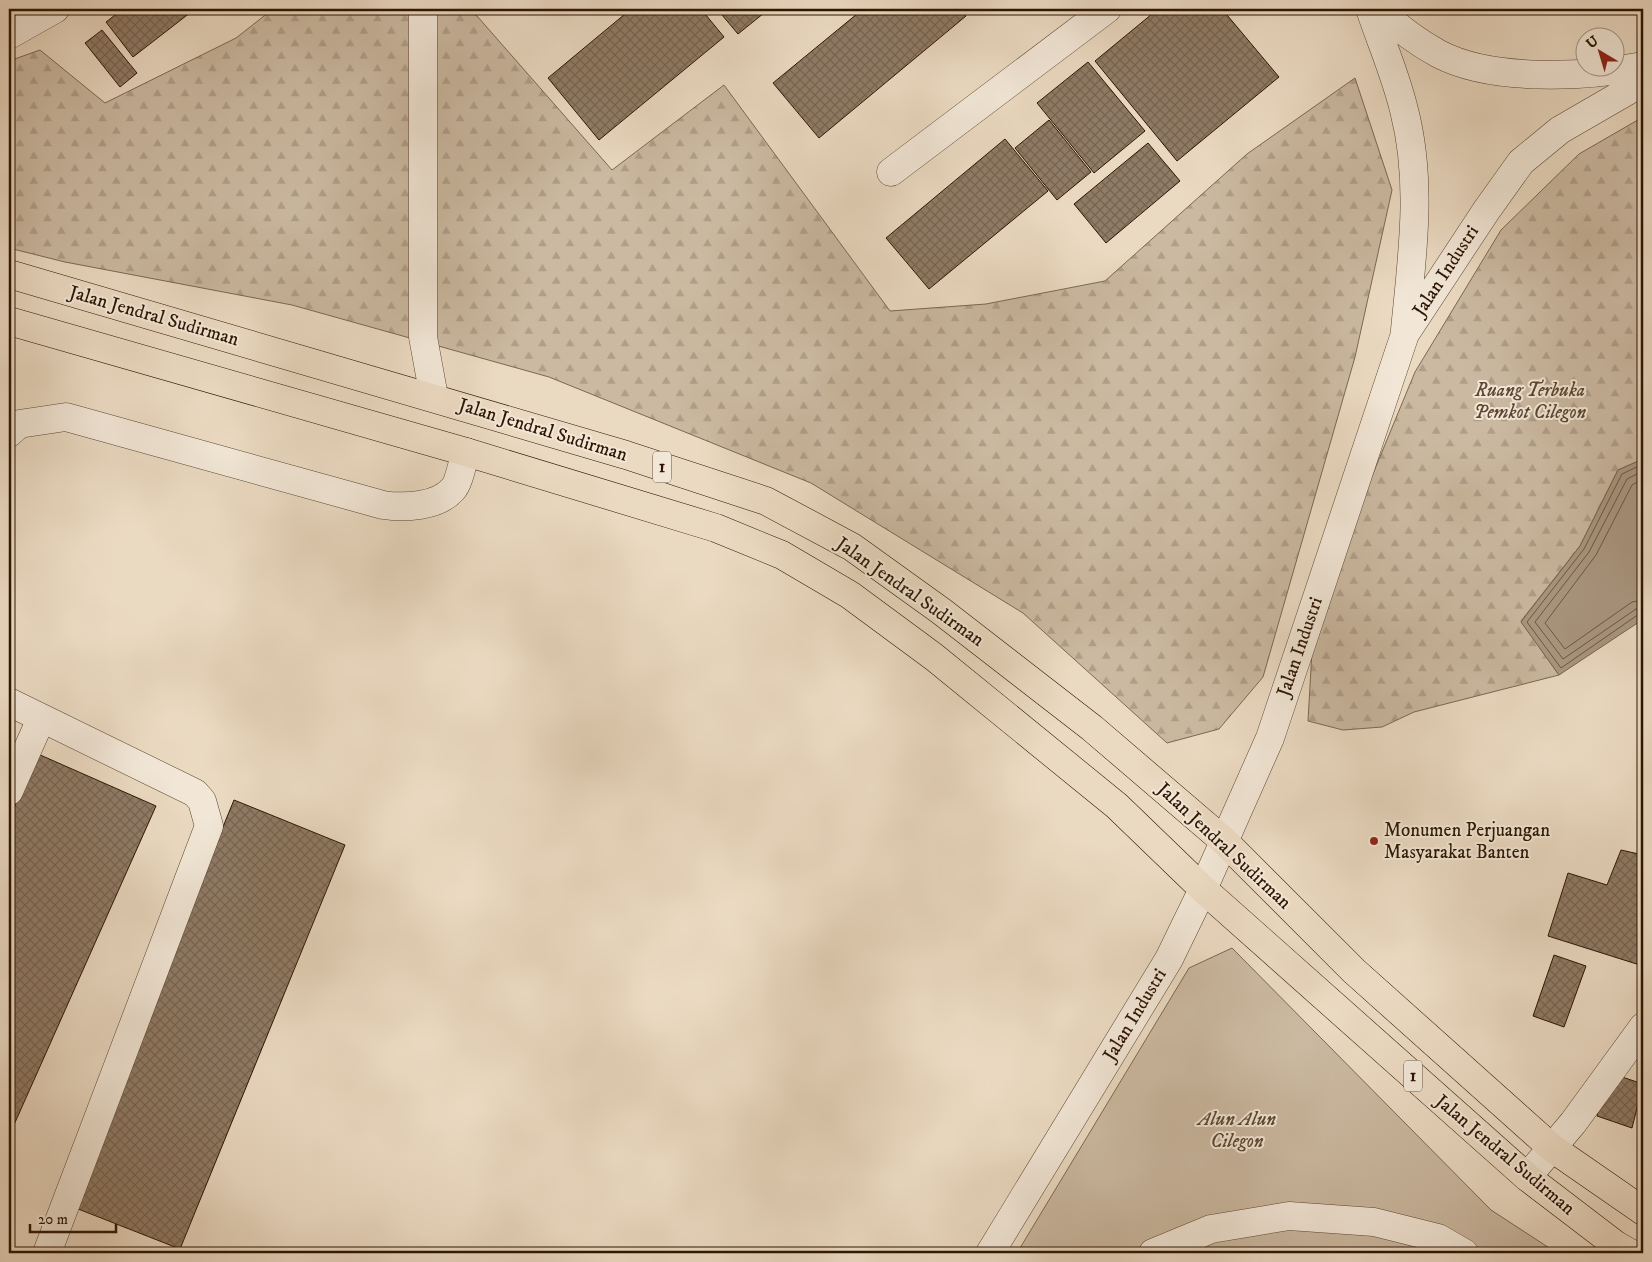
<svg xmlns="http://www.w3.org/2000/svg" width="1652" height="1262" font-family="'IM FELL DW Pica',serif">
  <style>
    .forest { fill: url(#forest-firs); stroke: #7c6752 }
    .green { fill: #cbb9a1; stroke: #7c6752 }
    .water { fill: #aa9781; stroke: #78634e }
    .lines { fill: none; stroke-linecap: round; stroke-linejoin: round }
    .shore { stroke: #6c5642; stroke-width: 1 }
    .building { fill: url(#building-cross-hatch); stroke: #2d1502 }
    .minor-casing { stroke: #5c4632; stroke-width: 29 }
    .highway-casing { stroke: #2d1502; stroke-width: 29 }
    .minor { stroke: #f2e7d7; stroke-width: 28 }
    .highway { stroke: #ebdac2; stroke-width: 28 }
    .poi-dot { fill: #8f2418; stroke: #f2e7d7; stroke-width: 2 }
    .labels { text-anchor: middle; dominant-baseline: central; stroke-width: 4; stroke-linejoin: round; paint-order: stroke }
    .shield { fill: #f2e7d7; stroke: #685442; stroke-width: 1 }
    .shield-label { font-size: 18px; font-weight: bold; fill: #2d1502 }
    .street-label { font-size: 19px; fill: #2d1502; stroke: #f2e7d7 }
    .park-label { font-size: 19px; font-style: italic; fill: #5c4632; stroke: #f2e7d7 }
    .poi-label { font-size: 19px; fill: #2d1502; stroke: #f2e7d7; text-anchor: start }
  </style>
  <defs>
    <pattern id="forest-firs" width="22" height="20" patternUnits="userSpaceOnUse" patternTransform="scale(1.25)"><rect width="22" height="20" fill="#cbb9a1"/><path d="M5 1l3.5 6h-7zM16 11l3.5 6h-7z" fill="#af9e89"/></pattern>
    <pattern id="building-cross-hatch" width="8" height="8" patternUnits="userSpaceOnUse" patternTransform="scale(1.25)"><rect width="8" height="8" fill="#907b66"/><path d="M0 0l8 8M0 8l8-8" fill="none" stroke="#766452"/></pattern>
  </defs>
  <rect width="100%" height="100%" fill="#ebdac2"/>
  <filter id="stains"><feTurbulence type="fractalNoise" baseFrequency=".004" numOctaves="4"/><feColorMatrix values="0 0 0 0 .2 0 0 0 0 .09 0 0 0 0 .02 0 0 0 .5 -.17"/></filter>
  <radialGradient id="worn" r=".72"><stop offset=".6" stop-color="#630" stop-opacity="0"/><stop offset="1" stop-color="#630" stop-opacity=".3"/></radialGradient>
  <path class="forest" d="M273 9H467L477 16 612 170 724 85 890 311 986 304 1105 281 1247 154 1355 78 1392 190 1355 357 1263 677 1219 729 1167 743 1023 613 811 483 549 377 292 305 65 262 9 248V61L40 50 105 103 236 38Z
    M1643 117V459L1618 470 1580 546 1521 621 1559 675 1414 712 1382 727 1343 730 1308 721 1312 651 1351 527 1415 372 1501 230 1579 154Z"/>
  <path class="green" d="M1232 948 1491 1210 1557 1253H1017L1189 968Z"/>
  <path class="water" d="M1643 459V616L1639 622 1559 675 1521 622 1580 546 1618 470Z"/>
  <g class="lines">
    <path class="shore" d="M1643 464 1622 474 1584 549 1527 622 1561 668 1639 614 1643 613
      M1643 471 1627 479 1589 552 1535 622 1563 659 1636 609 1643 607
      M1643 479 1632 485 1596 555 1545 623 1565 649 1632 602 1643 600"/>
  </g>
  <path class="building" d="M123 9H195L133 57 106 22Z
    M631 9H701L724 37 599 140 548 78Z
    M717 9H769L738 34Z
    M863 9H961L966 16 819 138 773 83Z
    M1158 9H1222L1279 77 1177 161 1095 61Z
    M102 30 137 73 120 87 85 43Z
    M1088 62 1145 131 1094 173 1037 103Z
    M1049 120 1091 172 1057 200 1015 148Z
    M1005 139 1048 191 929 289 886 238Z
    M1148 143 1180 181 1106 243 1074 204Z
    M38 754 156 806 9 1136V819Z
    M234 800 345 845 180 1249 68 1205Z
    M1621 850 1643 855V966L1548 936 1568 873 1607 885Z
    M1554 955 1586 966 1564 1027 1533 1016Z
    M1610 1073 1643 1084 1632 1128 1597 1116Z"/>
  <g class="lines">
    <g class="minor-casing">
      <path id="minor" d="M423 9V337L434 397
        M1370 9C1381 42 1396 76 1404 110 1423 183 1412 257 1405 330
        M1378 9C1396 26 1417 42 1439 54 1493 82 1585 77 1643 66
        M9 35 55 9
        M891 172 1107 9
        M9 433 19 424 66 417 383 505C404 508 438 507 453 489 459 483 463 460 466 452
        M9 702 195 793 202 801 209 826 47 1253
        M9 791 41 719
        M1527 1177 1573 1123 1643 1027
        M990 1253 1169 959 1203 889 1270 738 1405 334 1486 211 1521 162 1560 130 1643 82
        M1153 1253 1211 1229 1289 1216 1374 1222 1438 1238 1464 1253"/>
    </g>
    <g class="highway-casing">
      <path id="highway" d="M9 274 626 455 766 501 852 547 941 611 1092 728 1224 841 1354 971 1552 1148 1643 1211
        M9 321 466 452 716 528 782 555 850 595 934 657 1117 806 1203 889 1527 1177 1616 1245 1630 1253"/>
    </g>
    <use href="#minor" class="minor"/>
    <use href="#highway" class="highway"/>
  </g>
  <circle class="poi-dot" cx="1374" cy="841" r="5"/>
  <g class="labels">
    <g class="shield">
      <rect x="653" y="451.5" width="18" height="31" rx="4"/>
      <rect x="1404" y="1060.5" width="18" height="31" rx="4"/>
    </g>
    <g class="shield-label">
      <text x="662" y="467">1</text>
      <text x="1413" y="1076">1</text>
    </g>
    <g class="street-label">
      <text transform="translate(1446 271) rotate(-57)">Jalan Industri</text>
      <text transform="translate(154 316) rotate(16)">Jalan Jendral Sudirman</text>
      <text transform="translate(543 430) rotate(17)">Jalan Jendral Sudirman</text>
      <text transform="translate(910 592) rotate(35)">Jalan Jendral Sudirman</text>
      <text transform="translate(1300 647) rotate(-71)">Jalan Industri</text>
      <text transform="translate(1224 846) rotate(43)">Jalan Jendral Sudirman</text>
      <text transform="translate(1135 1015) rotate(-59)">Jalan Industri</text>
      <text transform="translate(1505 1155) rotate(40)">Jalan Jendral Sudirman</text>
    </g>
    <g class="park-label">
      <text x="1530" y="390">Ruang Terbuka<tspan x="1530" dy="22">Pemkot Cilegon</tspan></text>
      <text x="1237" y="1119">Alun Alun<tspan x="1237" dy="22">Cilegon</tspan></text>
    </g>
    <g class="poi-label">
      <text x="1384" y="830">Monumen Perjuangan<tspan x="1384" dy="22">Masyarakat Banten</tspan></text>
    </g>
  </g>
  <rect width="1652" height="1262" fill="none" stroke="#ebdac2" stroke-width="30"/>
  <rect x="10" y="10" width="1632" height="1242" fill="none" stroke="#2d1502" stroke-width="2.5"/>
  <rect x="15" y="15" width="1622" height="1232" fill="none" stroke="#2d1502"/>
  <g transform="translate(1600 52) rotate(322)"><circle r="24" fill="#f2e7d7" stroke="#a39382"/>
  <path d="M0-4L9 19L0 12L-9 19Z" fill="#8f2418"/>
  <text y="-8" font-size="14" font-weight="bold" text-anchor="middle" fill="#2d1502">U</text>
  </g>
  <path d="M30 1224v8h86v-8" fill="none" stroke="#2d1502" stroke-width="2.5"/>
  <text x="38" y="1224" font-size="15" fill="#2d1502" stroke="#f2e7d7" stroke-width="4" paint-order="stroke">20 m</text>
  <rect width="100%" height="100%" filter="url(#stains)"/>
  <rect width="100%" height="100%" fill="url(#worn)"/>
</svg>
